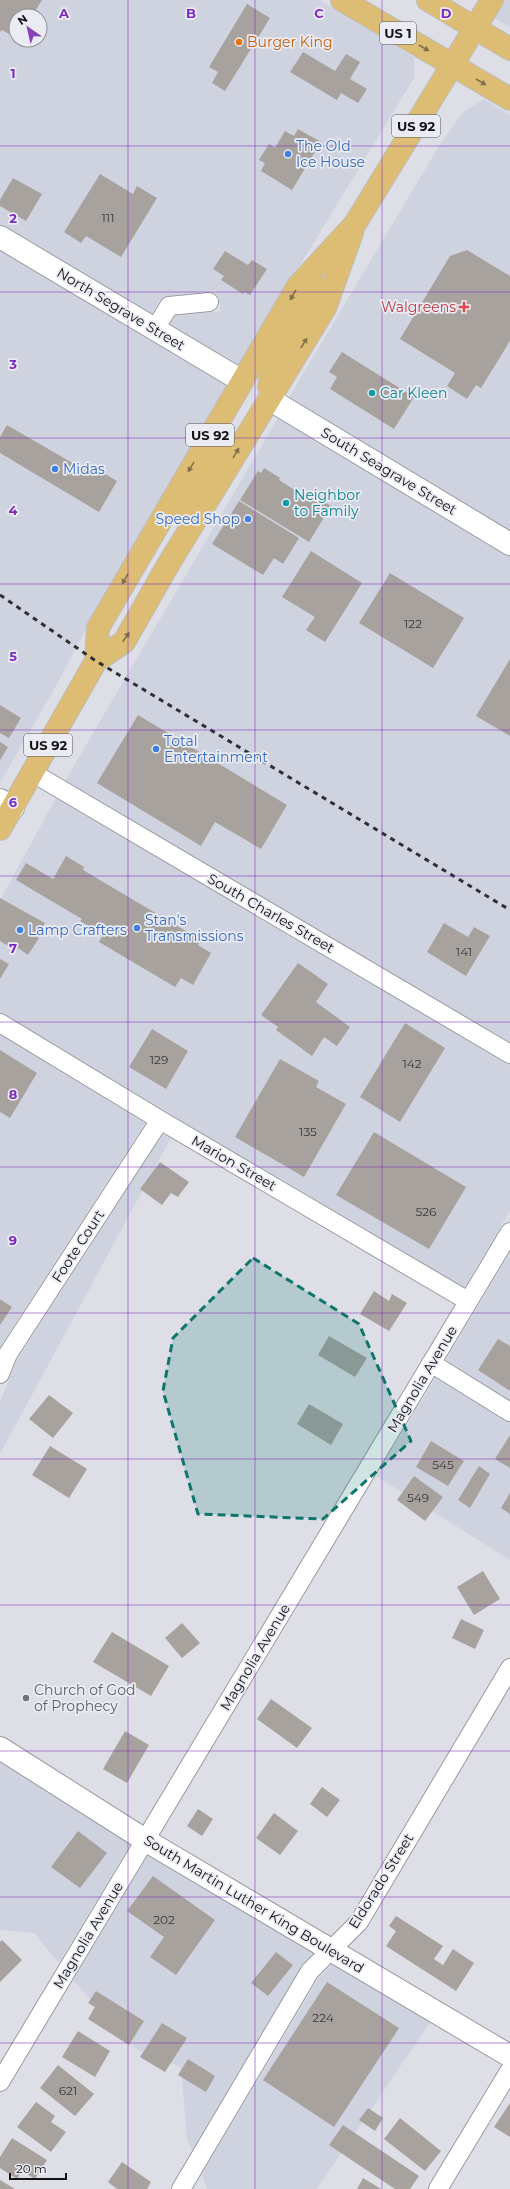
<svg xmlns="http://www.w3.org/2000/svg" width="510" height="2189" font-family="Montserrat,sans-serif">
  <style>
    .built { fill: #cfd3e0; fill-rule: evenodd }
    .building { fill: #a8a29f }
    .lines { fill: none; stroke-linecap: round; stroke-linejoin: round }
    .minor-casing { stroke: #989aa0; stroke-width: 20 }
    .tertiary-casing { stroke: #989aa0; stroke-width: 24 }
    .primary-casing { stroke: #bdbdbd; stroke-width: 24 }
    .minor { stroke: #fff; stroke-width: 18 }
    .tertiary { stroke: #fff; stroke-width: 22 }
    .primary { stroke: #ddbd74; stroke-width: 22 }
    .rail { stroke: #2f3033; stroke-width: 3; stroke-dasharray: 5 5; stroke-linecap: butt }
    .oneway { fill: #827049 }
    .marked { fill: #0f766e; fill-opacity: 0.2; stroke: #0f766e; stroke-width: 3; stroke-dasharray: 8 5; stroke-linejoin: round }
    .grid { fill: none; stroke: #7b2cbf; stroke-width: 1; stroke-opacity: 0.55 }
    .food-dot { fill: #e8710a; stroke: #ebecf3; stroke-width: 1.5 }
    .shop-dot { fill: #3f7fe0; stroke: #ebecf3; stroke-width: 1.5 }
    .health-dot { fill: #e0444e; stroke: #ebecf3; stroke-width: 1.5 }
    .culture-dot { fill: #0f9aa8; stroke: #ebecf3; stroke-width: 1.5 }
    .worship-dot { fill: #6b7280; stroke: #ebecf3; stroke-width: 1.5 }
    .labels { text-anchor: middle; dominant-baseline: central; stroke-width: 3.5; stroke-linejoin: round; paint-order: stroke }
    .number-label { font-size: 12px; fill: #383738 }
    .shield { fill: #ebecf3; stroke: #535458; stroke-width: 1 }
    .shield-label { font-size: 13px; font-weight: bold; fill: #121315 }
    .food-label { font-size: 14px; fill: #c56008; stroke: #ebecf3; text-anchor: start }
    .shop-label { font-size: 14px; fill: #366cbe; stroke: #ebecf3; text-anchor: start }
    .health-label { font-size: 14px; fill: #be3a42; stroke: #ebecf3; text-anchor: end }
    .street-label { font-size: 14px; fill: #121315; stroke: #ebecf3 }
    .culture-label { font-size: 14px; fill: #0d838f; stroke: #ebecf3; text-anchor: start }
    .worship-label { font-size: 14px; fill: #5b616d; stroke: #ebecf3; text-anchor: start }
    .grid-label { font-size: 13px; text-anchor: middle; font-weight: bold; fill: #7b2cbf; stroke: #ebecf3; stroke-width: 3.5; stroke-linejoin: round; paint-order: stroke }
  </style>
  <rect width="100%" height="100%" fill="#dedfe6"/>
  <path class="built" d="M0 0H320L414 57V78L238 367 169 326 175 316 221 311 216 290 167 296 160 300 151 315 0 225ZM16 16H40V40H16Z
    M505 0H510V27L494 18Z
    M484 99 510 115V532L288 399 439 146 463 112Z
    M0 248 228 384 113 579 56 686 0 783Z
    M279 416 510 555V1043L65 781Z
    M56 798 510 1065V1211L464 1288 164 1111 0 1012V900Z
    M0 1035 145 1123 0 1347Z
    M163 1134 171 1138 0 1454V1402L17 1360Z
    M510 1253V1401L446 1360Z
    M436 1377 510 1423V1560L376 1476Z
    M0 1760 131 1843 59 1963 34 1933 0 1930Z
    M149 1854 314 1952 302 1965 192 2150 187 2139 181 2067 136 2049 73 1980Z
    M334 1963 431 2021 317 2189H207L202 2174 319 1978Z"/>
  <path class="building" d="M0 0H42L32 16H16V38L2 30 0 32Z
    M247 4 270 18 225 91 212 83 218 72 209 67Z
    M303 52 335 71 346 54 360 62 350 79 367 89 358 103 341 93 337 100 290 72Z
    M298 129 321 142 292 190 261 171 265 163 259 160 269 144 275 148 285 131 294 136Z
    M100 174 133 194 137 186 157 198 121 257 86 236 81 243 64 232Z
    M13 178 42 194 26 221 0 206V200Z
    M467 250 510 276V341L481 388 476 385 467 399 447 386 455 373 400 339 450 256Z
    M225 251 248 265 252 260 267 269 250 295 244 292 243 294 221 280 224 276 213 269Z
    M342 352 414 397 394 429 330 389 337 377 329 372Z
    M7 425 88 472 92 466 117 481 99 512 0 453V437Z
    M264 468 280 478 279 480 312 501 315 496 331 506 309 542 240 500 258 471 261 473Z
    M239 501 299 538 283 564 274 558 263 575 212 544Z
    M311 551 362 583 325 642 306 630 315 617 282 597Z
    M390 573 464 618 433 668 359 623Z
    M510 659V736L476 716Z
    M0 705 21 718 9 738 0 733Z
    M138 715 287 805 261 849 215 822 201 846 97 783Z
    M0 742 8 747 0 760Z
    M66 856 84 867 83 870 201 940 198 945 211 953 193 985 181 978 175 987 99 942 103 935 80 921 82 919 16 880 26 863 53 879Z
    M0 898 45 923 37 937 39 938 28 955 18 948 16 951 0 941Z
    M444 923 468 937 474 927 490 936 466 976 427 952Z
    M0 959 9 964 0 979Z
    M298 963 328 984 316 1002 350 1027 337 1046 324 1037 312 1056 276 1030 278 1027 261 1015Z
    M405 1023 445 1048 400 1122 360 1097Z
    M152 1029 188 1051 166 1089 129 1067Z
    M0 1050 37 1073 10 1118 0 1112Z
    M280 1059 319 1081 316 1087 346 1104 304 1177 235 1137Z
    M374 1132 466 1187 429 1249 336 1195Z
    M160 1162 189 1182 178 1197 171 1193 162 1205 140 1189Z
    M374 1291 389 1301 392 1294 407 1303 389 1331 360 1314Z
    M0 1299 12 1307 0 1325Z
    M329 1336 367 1358 355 1377 318 1355Z
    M498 1339 510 1346V1391L478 1370Z
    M49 1395 73 1413 53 1438 29 1419Z
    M309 1404 343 1424 331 1445 297 1424Z
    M510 1435V1468L495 1459Z
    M431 1441 464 1461 448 1486 416 1467Z
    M50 1446 87 1469 69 1498 32 1475Z
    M479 1466 490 1474 470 1508 458 1500Z
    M414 1476 443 1497 425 1521 397 1500Z
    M510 1493V1514L501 1508Z
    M483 1571 500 1599 474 1615 457 1587Z
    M461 1619 484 1630 475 1649 452 1638Z
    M182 1623 200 1643 182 1658 165 1638Z
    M112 1632 169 1666 151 1696 93 1662Z
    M271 1699 312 1728 297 1748 257 1719Z
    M125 1731 149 1745 127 1783 103 1769Z
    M322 1787 340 1800 327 1817 310 1804Z
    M198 1809 213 1819 202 1836 187 1826Z
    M274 1813 298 1831 280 1855 256 1838Z
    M78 1831 107 1853 80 1888 51 1867Z
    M153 1876 215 1920 176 1975 150 1957 164 1937 127 1911Z
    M396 1916 443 1946 434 1959 443 1965 453 1949 474 1963 456 1991 386 1946 396 1931 389 1926Z
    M2 1940 22 1960 0 1982V1942Z
    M276 1952 293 1965 268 1996 251 1983Z
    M327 1982 399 2028 334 2127 263 2080Z
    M96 1991 144 2021 129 2045 88 2019 95 2007 88 2003Z
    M162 2023 187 2038 165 2072 140 2057Z
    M78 2031 110 2051 95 2077 62 2057Z
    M188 2059 215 2076 206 2092 178 2075Z
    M58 2065 94 2094 75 2116 40 2088Z
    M36 2102 55 2116 51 2122 66 2132 51 2152 17 2127Z
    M510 2103V2137L494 2127Z
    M368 2108 383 2118 375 2131 359 2120Z
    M400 2118 441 2151 425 2171 384 2139Z
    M343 2125 419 2176 410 2189H395L329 2145Z
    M12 2138 47 2160 35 2179 22 2171 17 2179 0 2168V2157Z
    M122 2162 151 2182 147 2189H117L108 2182Z
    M363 2178 381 2189H357Z
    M0 2180 15 2189H0Z"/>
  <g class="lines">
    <g class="minor-casing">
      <path id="minor" d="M155 329 169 306 209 302
        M33 773 510 1054
        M0 1023 160 1120 468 1301
        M431 1363 510 1412
        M0 1374 8 1354 160 1120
        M0 2082 510 1232
        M181 2189 310 1971 359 1922 510 1668
        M438 2189 510 2070"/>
    </g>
    <g class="tertiary-casing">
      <path id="tertiary" d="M0 237 242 381
        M269 399 510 544
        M0 800 13 808
        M0 1748 145 1840 510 2056"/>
    </g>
    <g class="primary-casing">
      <path id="primary" d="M342 0 510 99
        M428 0 510 49
        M269 387 275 360 314 286
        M182 514 217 452
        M96 661 98 628 298 286 355 224 492 0
        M0 829 96 661 124 642 168 565 325 308 352 233"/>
    </g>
    <use href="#minor" class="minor"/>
    <use href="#tertiary" class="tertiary"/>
    <use href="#primary" class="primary"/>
    <path class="rail" d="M0 595 96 661 510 910"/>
  </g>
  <defs><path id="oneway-solid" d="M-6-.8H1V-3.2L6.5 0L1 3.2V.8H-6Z"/></defs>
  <g class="oneway">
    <use href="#oneway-solid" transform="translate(424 48) rotate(30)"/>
    <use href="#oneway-solid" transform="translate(481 82) rotate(31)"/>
    <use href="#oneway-solid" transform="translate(293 295) rotate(120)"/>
    <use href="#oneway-solid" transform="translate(304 343) rotate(-58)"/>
    <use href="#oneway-solid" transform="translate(236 453) rotate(-59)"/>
    <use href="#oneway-solid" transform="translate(191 467) rotate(121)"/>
    <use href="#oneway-solid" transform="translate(125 579) rotate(120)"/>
    <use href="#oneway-solid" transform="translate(126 637) rotate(-55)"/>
  </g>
  <path class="marked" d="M253 1258 359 1324 411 1441 323 1519 198 1514 163 1391 173 1338Z"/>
  <path class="grid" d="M128 0V2189M255 0V2189M382 0V2189M0 146H510M0 292H510M0 438H510M0 584H510M0 730H510M0 876H510M0 1022H510M0 1167H510M0 1313H510M0 1459H510M0 1605H510M0 1751H510M0 1897H510M0 2043H510"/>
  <circle class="food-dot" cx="239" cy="42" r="4"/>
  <g class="shop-dot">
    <circle cx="288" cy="154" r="4"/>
    <circle cx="55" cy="469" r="4"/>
    <circle cx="248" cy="519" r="4"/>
    <circle cx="156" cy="749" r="4"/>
    <circle cx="137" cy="928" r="4"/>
    <circle cx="20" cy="930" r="4"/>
  </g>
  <path class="health-dot" d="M462 301h4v4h4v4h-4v4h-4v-4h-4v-4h4z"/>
  <g class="culture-dot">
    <circle cx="372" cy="393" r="4"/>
    <circle cx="286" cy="503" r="4"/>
  </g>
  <circle class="worship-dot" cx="26" cy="1698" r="4"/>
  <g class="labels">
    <g class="number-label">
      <text x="108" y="217">111</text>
      <text x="413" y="623">122</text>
      <text x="464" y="951">141</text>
      <text x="159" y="1059">129</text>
      <text x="412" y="1063">142</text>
      <text x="308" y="1131">135</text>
      <text x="426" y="1211">526</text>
      <text x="443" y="1464">545</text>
      <text x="418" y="1497">549</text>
      <text x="164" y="1919">202</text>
      <text x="323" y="2017">224</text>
      <text x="68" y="2090">621</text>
    </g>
    <g class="shield">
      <rect x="380" y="22" width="36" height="22" rx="3"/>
      <rect x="392" y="115" width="48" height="22" rx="3"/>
      <rect x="186" y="424" width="48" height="22" rx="3"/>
      <rect x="24" y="734" width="48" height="22" rx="3"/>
    </g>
    <g class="shield-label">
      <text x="398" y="33">US 1</text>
      <text x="416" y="126">US 92</text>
      <text x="210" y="435">US 92</text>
      <text x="48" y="745">US 92</text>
    </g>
    <g class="food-label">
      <text x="247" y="42">Burger King</text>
    </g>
    <g class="shop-label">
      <text x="296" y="146">The Old<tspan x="296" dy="16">Ice House</tspan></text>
      <text x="63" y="469">Midas</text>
      <text x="240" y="519" text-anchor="end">Speed Shop</text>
      <text x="164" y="741">Total<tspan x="164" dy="16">Entertainment</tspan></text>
      <text x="145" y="920">Stan's<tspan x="145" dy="16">Transmissions</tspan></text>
      <text x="28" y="930">Lamp Crafters</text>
    </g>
    <g class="health-label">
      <text x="456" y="307">Walgreens</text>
    </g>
    <g class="street-label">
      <text transform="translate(121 309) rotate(31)">North Segrave Street</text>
      <text transform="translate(389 471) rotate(31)">South Seagrave Street</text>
      <text transform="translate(271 913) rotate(30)">South Charles Street</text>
      <text transform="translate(234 1163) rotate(30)">Marion Street</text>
      <text transform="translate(78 1246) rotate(-57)">Foote Court</text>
      <text transform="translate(422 1379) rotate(-59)">Magnolia Avenue</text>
      <text transform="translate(255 1657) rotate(-59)">Magnolia Avenue</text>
      <text transform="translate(381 1881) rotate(-58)">Eldorado Street</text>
      <text transform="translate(254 1904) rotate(31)">South Martin Luther King Boulevard</text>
      <text transform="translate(88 1935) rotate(-59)">Magnolia Avenue</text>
    </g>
    <g class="culture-label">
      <text x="380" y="393">Car Kleen</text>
      <text x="294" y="495">Neighbor<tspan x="294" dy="16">to Family</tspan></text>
    </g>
    <g class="worship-label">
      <text x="34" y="1690">Church of God<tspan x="34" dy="16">of Prophecy</tspan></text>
    </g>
  </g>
  <g class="grid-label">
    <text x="64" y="18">A</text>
    <text x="191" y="18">B</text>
    <text x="319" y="18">C</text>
    <text x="446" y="18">D</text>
    <text x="13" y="78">1</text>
    <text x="13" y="223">2</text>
    <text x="13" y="369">3</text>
    <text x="13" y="515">4</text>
    <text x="13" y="661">5</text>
    <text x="13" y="807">6</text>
    <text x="13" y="953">7</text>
    <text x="13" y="1099">8</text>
    <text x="13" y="1245">9</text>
  </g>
  <g transform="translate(28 28) rotate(326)"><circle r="19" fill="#ebecf3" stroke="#94959a"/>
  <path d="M0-3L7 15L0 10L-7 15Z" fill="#8644b8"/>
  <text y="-6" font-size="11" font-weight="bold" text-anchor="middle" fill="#121315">N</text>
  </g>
  <path d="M10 2173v6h56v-6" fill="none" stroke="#121315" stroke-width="2"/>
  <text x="16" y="2173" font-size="12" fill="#121315" stroke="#ebecf3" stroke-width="3" paint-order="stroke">20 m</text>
</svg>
